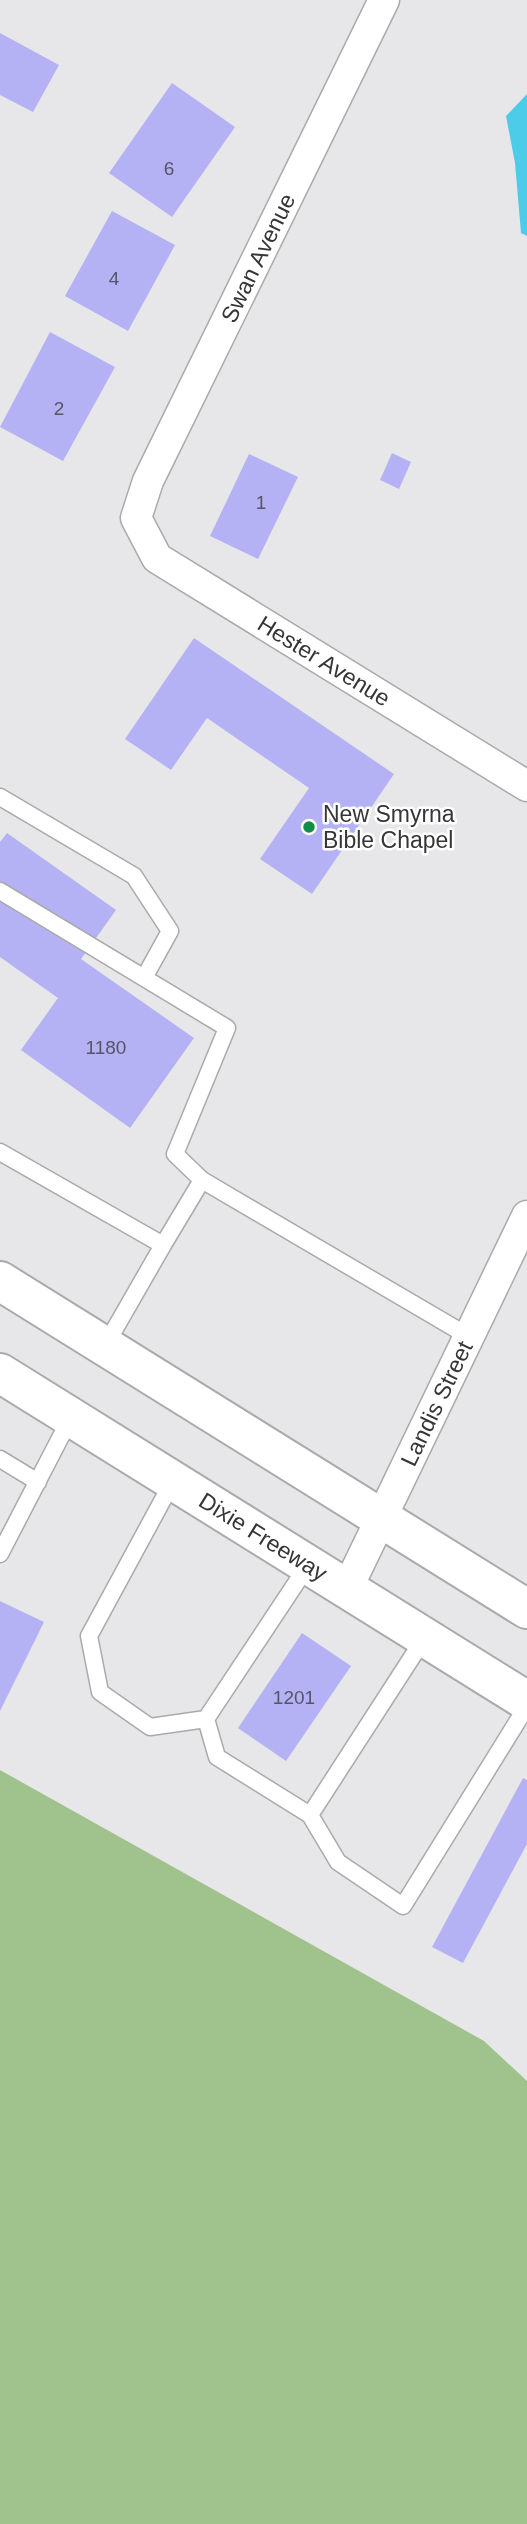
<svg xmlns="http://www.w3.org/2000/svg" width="527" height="2524" font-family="Helvetica,sans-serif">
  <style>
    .green { fill: #a0c28c }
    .water { fill: #4ccce9 }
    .building { fill: #b4b2f4 }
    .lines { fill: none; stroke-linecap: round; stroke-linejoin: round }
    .lane-casing { stroke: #aaaaac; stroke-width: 19 }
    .street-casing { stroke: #aaaaac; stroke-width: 33 }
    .primary-casing { stroke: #aaaaac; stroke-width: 42 }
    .lane { stroke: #fff; stroke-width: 16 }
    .street { stroke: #fff; stroke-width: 30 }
    .primary { stroke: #fff; stroke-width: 38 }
    .poi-dot { fill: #128d48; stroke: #fff; stroke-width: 2.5 }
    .labels { text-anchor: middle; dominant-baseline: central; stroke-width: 5; stroke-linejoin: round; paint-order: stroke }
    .number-label { font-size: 19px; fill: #565566 }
    .street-label { font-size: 23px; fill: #363636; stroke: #fff }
    .poi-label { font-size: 23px; fill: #363636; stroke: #fff; text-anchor: start }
  </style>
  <rect width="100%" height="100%" fill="#e7e7e9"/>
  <path class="green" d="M0 1770 484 2041 527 2081V2524H0Z"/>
  <path class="water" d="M527 94V236L521 233 515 163 506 116Z"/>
  <path class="building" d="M0 33 59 65 33 112 0 95Z
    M172 83 235 127 172 217 109 173Z
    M112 211 175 245 128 331 65 296Z
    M50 332 115 367 63 461 0 427Z
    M392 453 411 462 399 489 380 480Z
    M249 454 298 477 258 559 210 536Z
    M194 638 394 774 312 894 260 859 309 788 207 718 171 770 125 739Z
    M7 833 116 910 81 959 194 1038 130 1128 21 1050 58 998 0 957V842Z
    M0 1601 44 1622 0 1711Z
    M302 1633 351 1666 286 1761 238 1728Z
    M523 1778 527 1780V1844L463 1963 432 1947Z"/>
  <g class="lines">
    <g class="lane-casing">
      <path id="lane" d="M0 797 134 876 170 931 144 978
        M0 891 227 1028 175 1154 202 1180
        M0 1152 163 1245 105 1346
        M163 1245 202 1180 468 1336
        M0 1459 38 1482
        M173 1481 89 1636 100 1692 150 1727 206 1719 217 1757 310 1815
        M0 1554 71 1417
        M425 1637 310 1815 338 1862 403 1906 527 1706
        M206 1719 308 1565"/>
    </g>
    <g class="street-casing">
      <g id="street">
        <path id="s1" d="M384 0 148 481 136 518 157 558 527 786"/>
        <path id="s2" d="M347 1589 527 1216"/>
      </g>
    </g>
    <g class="primary-casing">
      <g id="primary">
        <path d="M0 1281 527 1609"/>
        <path id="s3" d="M0 1373 527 1701"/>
      </g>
    </g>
    <use href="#lane" class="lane"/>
    <use href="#street" class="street"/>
    <use href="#primary" class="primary"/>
  </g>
  <circle class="poi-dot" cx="309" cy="827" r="7"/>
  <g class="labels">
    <g class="number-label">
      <text x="169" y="168">6</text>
      <text x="114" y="278">4</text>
      <text x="59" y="408">2</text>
      <text x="261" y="502">1</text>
      <text x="106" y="1047">1180</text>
      <text x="294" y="1697">1201</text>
    </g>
    <g class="street-label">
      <text transform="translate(258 258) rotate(-64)">Swan Avenue</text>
      <text stroke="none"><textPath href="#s1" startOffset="816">Hester Avenue</textPath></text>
      <text stroke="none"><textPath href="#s2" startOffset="206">Landis Street</textPath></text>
      <text stroke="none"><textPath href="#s3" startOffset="310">Dixie Freeway</textPath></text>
    </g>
    <g class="poi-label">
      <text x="323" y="814">New Smyrna<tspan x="323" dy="26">Bible Chapel</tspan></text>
    </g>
  </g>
</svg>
